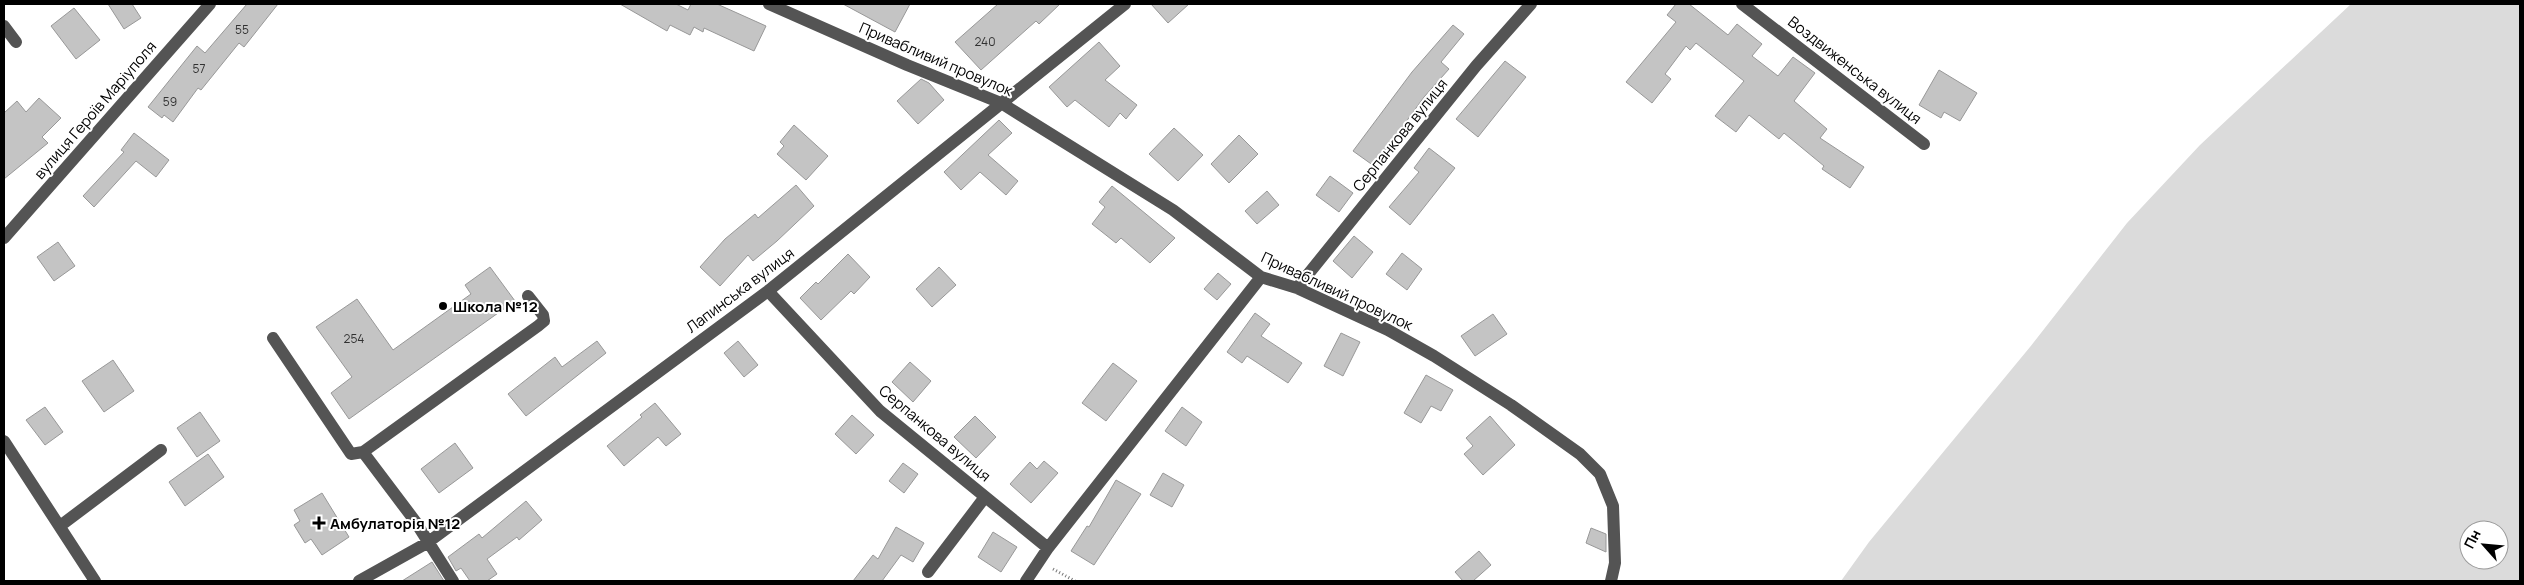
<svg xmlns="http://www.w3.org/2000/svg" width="2524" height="585" font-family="Manrope,sans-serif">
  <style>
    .green { fill: #dbdbdb; fill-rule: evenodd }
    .building { fill: #c4c4c4; stroke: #989898 }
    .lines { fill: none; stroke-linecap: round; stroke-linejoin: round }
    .path { stroke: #767676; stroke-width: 3; stroke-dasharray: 1 2.5; stroke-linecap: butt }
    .minor { stroke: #545454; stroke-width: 12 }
    .poi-dot { fill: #000; stroke: #fff; stroke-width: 2 }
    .labels { text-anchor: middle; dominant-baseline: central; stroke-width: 4; stroke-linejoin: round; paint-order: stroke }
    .number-label { font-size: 12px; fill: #313131 }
    .street-label { font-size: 15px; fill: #000; stroke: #fff }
    .poi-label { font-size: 15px; font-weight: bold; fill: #000; stroke: #fff; text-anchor: start }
  </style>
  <rect width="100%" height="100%" fill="#fff"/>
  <path class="green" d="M2351 4H2520V581H1841L1869 542 2030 347 2127 223 2200 145ZM2469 530H2499V560H2469Z"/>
  <path class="building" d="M108 4H132L141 18 124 29Z
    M247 4H278L244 47 239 43 201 90 198 88 173 122 164 115 162 118 148 107 197 46 205 53Z
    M620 4H676L688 10 691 4H717L766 26 754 51 704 28 703 32 694 27 690 35 670 25 667 31Z
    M843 4H910L895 32Z
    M998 4H1060L1039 24 1036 21 981 70 955 42Z
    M1151 4H1189L1168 23Z
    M1676 4H1689L1728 35 1737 24 1762 44 1752 56 1778 76 1793 57 1815 73 1794 101 1827 129 1820 138 1864 167 1850 188 1822 169 1824 166 1784 133 1779 139 1749 115 1736 132 1715 116 1744 81 1696 43 1690 50 1686 46 1665 74 1671 79 1652 103 1626 82 1676 22 1667 15Z
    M74 8 100 40 76 59 51 26Z
    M1453 25 1464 34 1441 62 1449 69 1424 97 1374 166 1353 151 1412 72Z
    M1099 42 1120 66 1105 80 1137 105 1126 119 1120 113 1109 127 1075 100 1067 107 1049 87Z
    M1505 61 1526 77 1478 137 1456 119Z
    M1939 70 1977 93 1960 121 1944 112 1941 118 1919 105Z
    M921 79 929 83 944 100 918 124 897 101Z
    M39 98 61 118 42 137 48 143 4 179V113L17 101 26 112Z
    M999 120 1012 133 988 155 1018 181 1006 195 980 172 961 190 944 172Z
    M794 125 828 156 806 180 777 154 784 146 780 142Z
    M1174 128 1203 155 1178 181 1149 154Z
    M134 133 169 160 156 177 136 161 94 207 83 196 124 152 121 150Z
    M1239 135 1258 154 1229 183 1211 164Z
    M1429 148 1455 168 1410 225 1389 207 1419 172 1414 168Z
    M1330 176 1353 193 1339 212 1316 195Z
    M796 185 814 206 777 241 753 261 748 255 720 286 700 267 725 239 755 214 758 218Z
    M1112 186 1175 238 1150 263 1121 238 1116 243 1092 224 1105 207 1099 202Z
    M1267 191 1279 205 1257 224 1245 211Z
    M1354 236 1373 252 1352 278 1333 261Z
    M58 242 75 266 54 281 37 257Z
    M1402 253 1422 269 1407 290 1386 274Z
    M848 254 870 277 854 294 851 291 821 320 800 298 816 282 818 284Z
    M490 267 515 301 349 419 331 393 352 377 316 327 357 299 393 350 471 294 465 285Z
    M939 267 956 285 932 307 916 289Z
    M1218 273 1231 284 1217 300 1204 289Z
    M1255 313 1270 324 1261 336 1302 363 1288 383 1247 356 1242 363 1227 352Z
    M1493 314 1507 334 1475 356 1461 336Z
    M1341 333 1360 342 1343 376 1324 366Z
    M597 341 606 353 526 416 508 394 555 357 562 367Z
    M738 341 758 365 744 377 724 353Z
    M113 360 134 391 104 412 82 381Z
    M910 362 931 381 913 402 892 382Z
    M1113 363 1137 381 1106 421 1082 403Z
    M1426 375 1453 390 1441 411 1431 406 1421 423 1404 413Z
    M655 403 681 434 666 446 658 437 624 466 607 446 642 417 640 415Z
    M45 407 63 432 45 445 26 420Z
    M1182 407 1202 422 1186 446 1165 431Z
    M200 412 220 441 197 457 177 428Z
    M852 415 874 435 856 454 835 434Z
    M975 416 996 437 976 458 954 437Z
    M1490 416 1515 445 1483 475 1464 454 1473 446 1466 438Z
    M455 443 473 468 439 493 421 469Z
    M208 454 224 477 185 506 169 482Z
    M1044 461 1058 473 1031 503 1010 484 1030 462 1037 469Z
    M903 463 918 474 904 493 889 481Z
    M1163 473 1184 485 1172 507 1150 495Z
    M1116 480 1141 494 1094 565 1071 551 1087 526 1089 527Z
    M322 493 349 537 322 555 311 539 305 543 294 525 300 521 294 510Z
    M526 501 542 520 519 540 517 537 487 559 497 574 487 581H470L461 568 456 571 448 557 479 534 482 538Z
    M896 527 924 543 913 562 901 555 882 581H853L873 555 878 559Z
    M1591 528 1606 534V552L1586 543Z
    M993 532 1017 547 1001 572 978 557Z
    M1479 551 1491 565 1473 581H1463L1455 572Z
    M432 562 444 581H402Z"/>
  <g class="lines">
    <path class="path" d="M1053 569 1075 581"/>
    <path class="minor" d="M769 4 907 65 1001 103 1173 210 1261 277 1297 288 1388 330 1434 356 1511 405 1580 454 1600 474 1613 506 1615 563 1611 581
      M1742 4 1924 144
      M4 26 16 42
      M4 238 210 4
      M1297 288 1476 66 1531 4
      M768 291 880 411 1048 548
      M273 338 351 454 363 452 415 521 453 581
      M4 441 95 581
      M363 452 538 326 544 321 543 315 528 296
      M60 526 161 450
      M928 572 985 497
      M359 581 427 543 768 291 1125 4
      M1026 581 1048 548 1261 277"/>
  </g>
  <g class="poi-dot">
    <circle cx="443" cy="306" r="5"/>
    <path d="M316.5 515.5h5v5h5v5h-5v5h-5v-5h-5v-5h5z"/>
  </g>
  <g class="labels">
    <g class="number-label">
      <text x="242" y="29">55</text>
      <text x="985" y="41">240</text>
      <text x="199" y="68">57</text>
      <text x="170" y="101">59</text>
      <text x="354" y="338">254</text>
    </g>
    <g class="street-label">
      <text transform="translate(936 59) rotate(23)">Привабливий провулок</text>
      <text transform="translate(1855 70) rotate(38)">Воздвиженська вулиця</text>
      <text transform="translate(95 110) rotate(-49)">вулиця Героїв Маріуполя</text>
      <text transform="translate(1400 135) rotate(-51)">Серпанкова вулиця</text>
      <text transform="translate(740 290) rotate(-37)">Лапинська вулиця</text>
      <text transform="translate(1337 291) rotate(25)">Привабливий провулок</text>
      <text transform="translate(935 433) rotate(40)">Серпанкова вулиця</text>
    </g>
    <g class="poi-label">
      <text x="453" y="306">Школа №12</text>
      <text x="330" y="523">Амбулаторія №12</text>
    </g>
  </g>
  <rect width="2524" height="585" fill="none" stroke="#000000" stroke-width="10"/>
  <g transform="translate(2484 545) rotate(297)"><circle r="24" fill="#ffffff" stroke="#999999"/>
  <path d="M0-4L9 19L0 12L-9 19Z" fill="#000000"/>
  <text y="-8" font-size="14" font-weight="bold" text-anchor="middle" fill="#000000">Пн</text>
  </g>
</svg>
